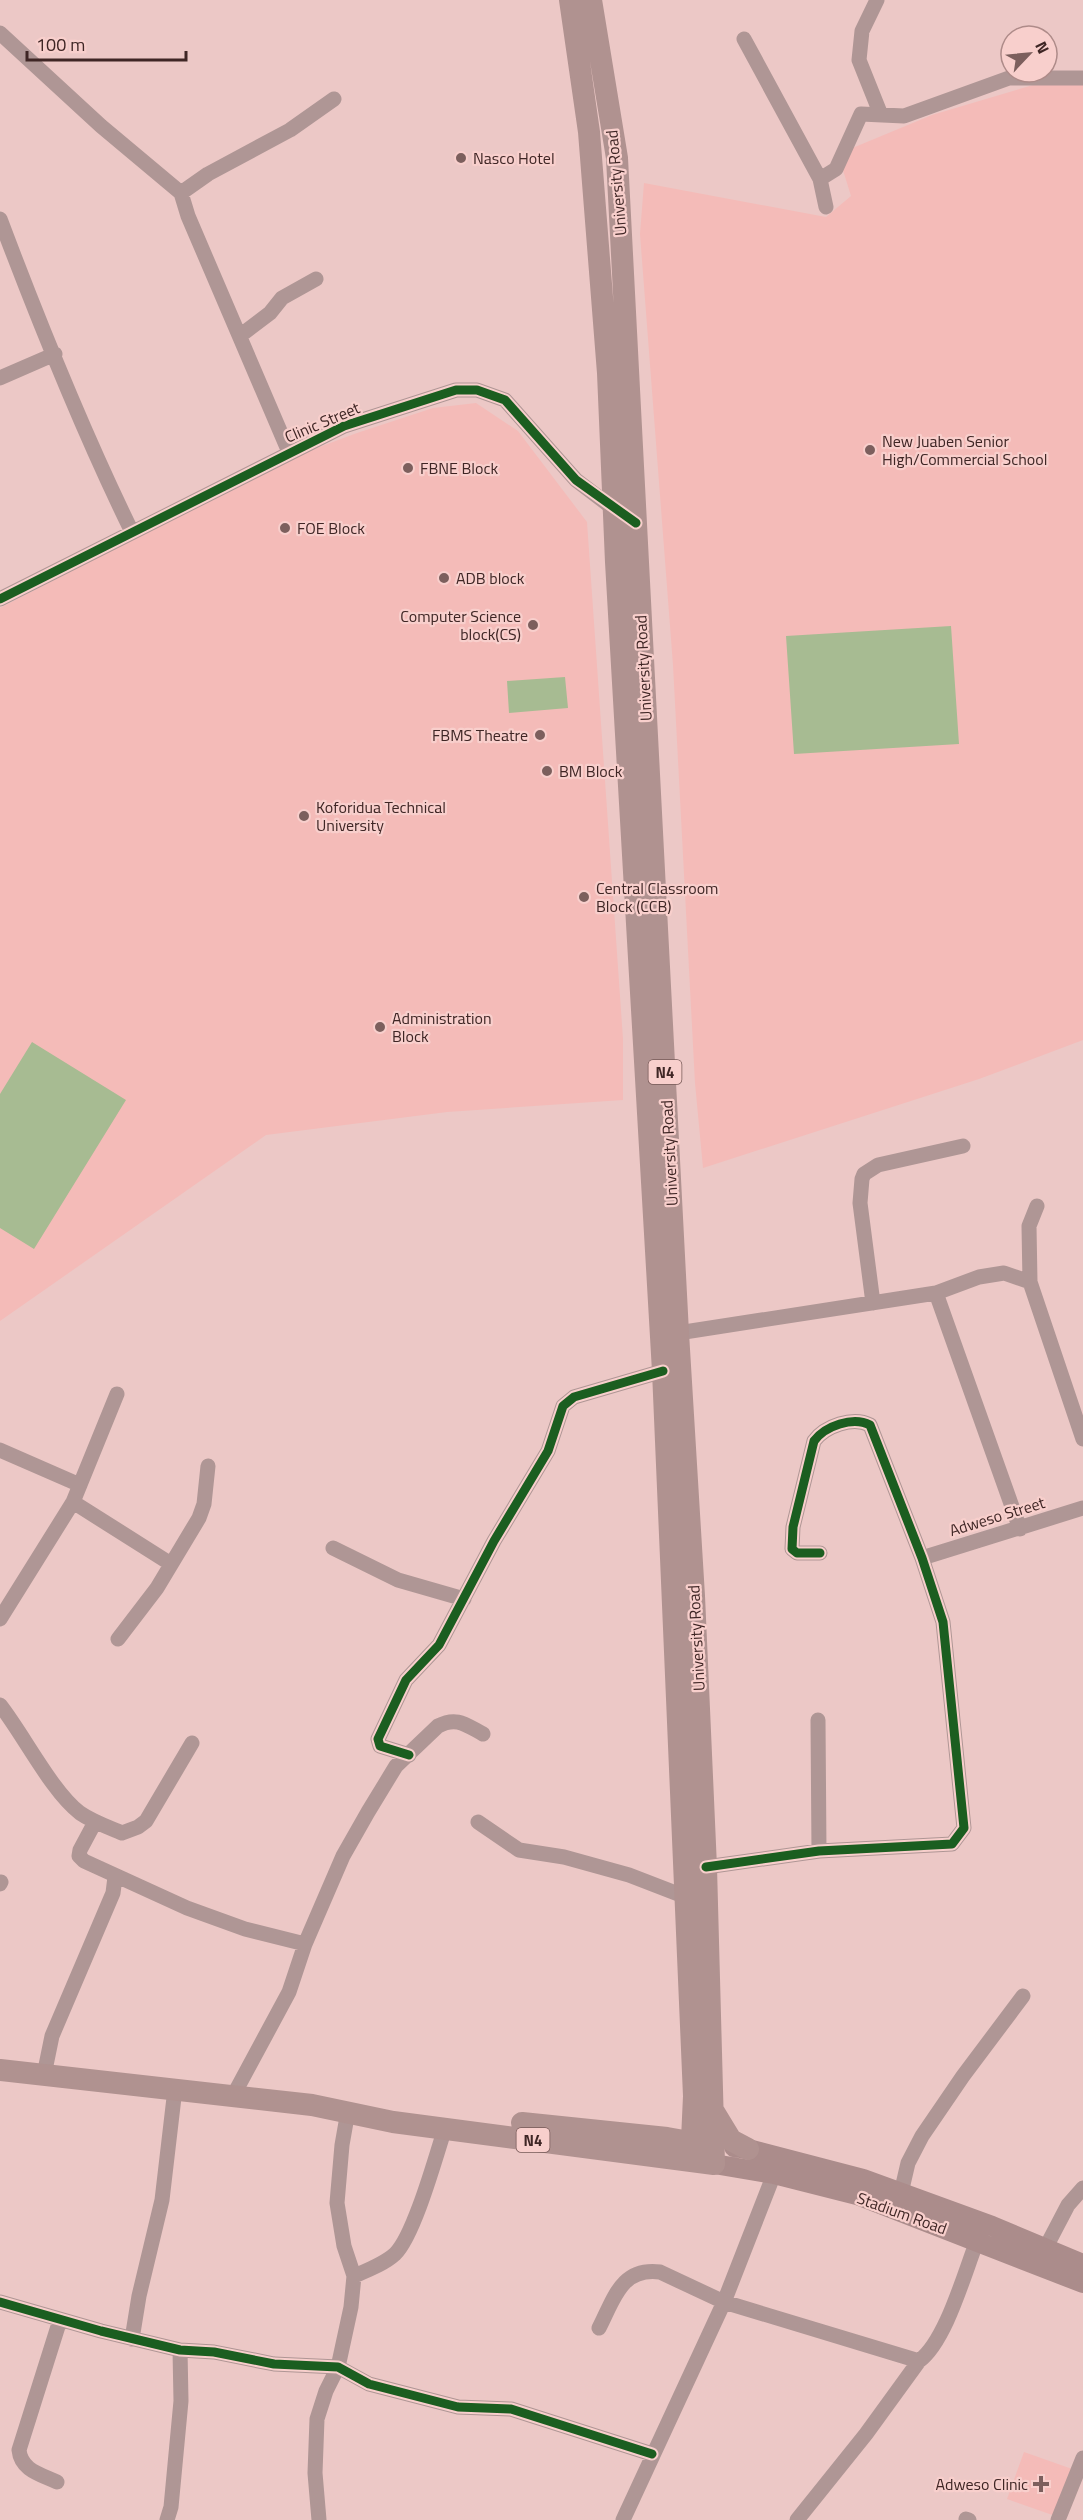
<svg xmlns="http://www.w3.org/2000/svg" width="1083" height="2520" font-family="'Titillium Web',sans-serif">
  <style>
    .built { fill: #f4bbb8 }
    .green { fill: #a7bb92 }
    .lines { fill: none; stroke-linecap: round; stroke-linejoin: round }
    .minor { stroke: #af9695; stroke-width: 15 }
    .major { stroke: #ab8c8b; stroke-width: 20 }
    .highway { stroke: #b09290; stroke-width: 22 }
    .cycleway-casing { stroke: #f8cfcc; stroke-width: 13 }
    .cycleway { stroke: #1b5e20; stroke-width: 9 }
    .poi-dot { fill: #7c5f5d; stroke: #f8cfcc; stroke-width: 2 }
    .labels { text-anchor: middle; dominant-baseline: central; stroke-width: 4.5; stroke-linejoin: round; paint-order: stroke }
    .shield { fill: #f8cfcc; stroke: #765957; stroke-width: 1.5 }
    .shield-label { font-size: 15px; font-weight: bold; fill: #3f2625 }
    .poi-label { font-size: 16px; fill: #3f2625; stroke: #f8cfcc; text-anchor: start }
    .street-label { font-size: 16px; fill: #3f2625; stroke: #f8cfcc }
  </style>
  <rect width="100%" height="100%" fill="#ecc8c6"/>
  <path class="built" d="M1083 83V1040L979 1079 703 1168 695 1083 673 665 640 234 644 183 826 217 851 196 838 154 932 115 1033 85Z
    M476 403 518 431 587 522 623 1039V1100L447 1112 266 1135 0 1321V608L290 458 357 433 433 408Z
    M1024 2452 1075 2470 1058 2517 1007 2499Z"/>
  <path class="green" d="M951 626 959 744 794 754 786 636Z
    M565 677 568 708 509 713 507 681Z
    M32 1042 126 1100 34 1249 0 1228V1094Z"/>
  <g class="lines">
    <path class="minor" d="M877 0 862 31 859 60 881 115
      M0 33 101 126 181 193 188 216 289 452
      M744 39 820 179 826 207
      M820 179 836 169 861 114 904 116 1009 78H1083
      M181 193 208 174 290 130 334 99
      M0 219C40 325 82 430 132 532
      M241 335 270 313 282 298 316 279
      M0 378 55 354
      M0 599 344 426 456 390H477L505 400 576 480 618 512
      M1030 1282 1029 1226 1037 1206
      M873 1303 860 1203 862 1179 864 1174 878 1165 963 1146
      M678 1333 936 1293
      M0 1450 80 1485
      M73 1502 171 1564
      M1020 1529 936 1293 979 1277 1004 1273 1030 1282 1083 1439
      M333 1548 398 1580 464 1599
      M922 1558 1083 1508
      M0 1619 73 1502 117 1394
      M118 1639 157 1588 199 1518 204 1504 208 1466
      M0 1705C23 1734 52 1792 80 1813 93 1822 108 1827 122 1833L138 1827 146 1821 192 1743
      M818 1720 819 1851
      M409 1755 380 1746 378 1739 406 1680 439 1645 494 1541 548 1451 563 1406 574 1397 663 1371
      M95 1822 80 1850 79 1856 84 1861 187 1908 245 1929 305 1944
      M478 1822 519 1850 564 1857 629 1875 686 1897
      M706 1867 819 1851 952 1844 964 1828 943 1622 922 1558 870 1425C853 1416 825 1426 814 1441L793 1527 792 1549 797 1553H820
      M0 1884 1 1882
      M44 2075 52 2036 113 1893 115 1877
      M233 2096 289 1992 305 1944 343 1856 368 1812 396 1766 438 1726C457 1716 466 1725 483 1734
      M901 2193 908 2163 922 2136 963 2076 1023 1996
      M1045 2249 1068 2205 1083 2188
      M354 2276C368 2270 384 2264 395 2254 414 2236 436 2156 445 2128
      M0 2302 101 2331 180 2350 214 2352 274 2364 338 2367 369 2384 458 2407 511 2409 652 2454
      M599 2328C614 2299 621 2267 660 2272L724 2302 919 2361 866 2434 797 2520
      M132 2339 139 2296 162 2200 175 2089
      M919 2361C946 2341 964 2274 977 2241
      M57 2482C40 2474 21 2470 19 2450L60 2320
      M966 2519 969 2520
      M167 2520 171 2507 181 2401 180 2350
      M319 2520 315 2473 317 2419 326 2391 338 2367 351 2307 354 2276 344 2246 337 2203 342 2145 348 2111
      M623 2520 724 2302 774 2174
      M1058 2520 1083 2458"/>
    <path class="major" d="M734 2147 748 2149 863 2179 992 2226 1083 2264
      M714 2164 774 2174 857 2195 1083 2283"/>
    <path class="highway" d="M570 0 589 132 608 373 616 562 663 1371 694 2096 691 2161
      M0 2070 312 2105 393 2122 714 2164 706 1867 694 1596 678 1333 617 158 591 0
      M714 2112 731 2140 748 2149
      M522 2123 667 2138 706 2145"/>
    <g class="cycleway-casing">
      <path id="cycleway" d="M0 599 344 426 456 390H477L505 400 576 480 636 523
        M409 1755 380 1746 378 1739 406 1680 439 1645 494 1541 548 1451 563 1406 574 1397 663 1371
        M706 1867 819 1851 952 1844 964 1828 943 1622 922 1558 870 1425C853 1416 825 1426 814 1441L793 1527 792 1549 797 1553H820
        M0 2302 101 2331 180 2350 214 2352 274 2364 338 2367 369 2384 458 2407 511 2409 652 2454"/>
    </g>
    <use href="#cycleway" class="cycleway"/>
  </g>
  <g class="poi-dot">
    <circle cx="461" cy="158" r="6"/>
    <circle cx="870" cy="450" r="6"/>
    <circle cx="408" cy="468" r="6"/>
    <circle cx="285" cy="528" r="6"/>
    <circle cx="444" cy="578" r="6"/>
    <circle cx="533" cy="625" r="6"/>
    <circle cx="540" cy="735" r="6"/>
    <circle cx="547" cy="771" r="6"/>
    <circle cx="304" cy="816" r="6"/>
    <circle cx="584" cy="897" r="6"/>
    <circle cx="380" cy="1027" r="6"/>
    <path d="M1038 2475h6v6h6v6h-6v6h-6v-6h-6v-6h6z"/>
  </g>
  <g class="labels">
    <g class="shield">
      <rect x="648.5" y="1060" width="33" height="24" rx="4.5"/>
      <rect x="516.5" y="2128" width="33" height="24" rx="4.5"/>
    </g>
    <g class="shield-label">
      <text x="665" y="1072">N4</text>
      <text x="533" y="2140">N4</text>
    </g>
    <g class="poi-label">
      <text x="473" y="158">Nasco Hotel</text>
      <text x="882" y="441">New Juaben Senior<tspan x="882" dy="18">High/Commercial School</tspan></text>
      <text x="420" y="468">FBNE Block</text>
      <text x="297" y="528">FOE Block</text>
      <text x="456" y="578">ADB block</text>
      <text x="521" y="616" text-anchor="end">Computer Science<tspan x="521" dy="18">block(CS)</tspan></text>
      <text x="528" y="735" text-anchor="end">FBMS Theatre</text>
      <text x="559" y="771">BM Block</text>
      <text x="316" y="807">Koforidua Technical<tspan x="316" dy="18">University</tspan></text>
      <text x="596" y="888">Central Classroom<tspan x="596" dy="18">Block (CCB)</tspan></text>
      <text x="392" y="1018">Administration<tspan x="392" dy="18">Block</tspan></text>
      <text x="1028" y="2484" text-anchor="end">Adweso Clinic</text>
    </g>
    <g class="street-label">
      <text transform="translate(616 183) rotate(-95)">University Road</text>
      <text transform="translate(322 422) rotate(-23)">Clinic Street</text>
      <text transform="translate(643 668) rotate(-93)">University Road</text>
      <text transform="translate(669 1153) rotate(-93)">University Road</text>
      <text transform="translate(997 1516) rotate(-17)">Adweso Street</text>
      <text transform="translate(696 1638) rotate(-93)">University Road</text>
      <text transform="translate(902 2213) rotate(20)">Stadium Road</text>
    </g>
  </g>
  <g transform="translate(1029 54) rotate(64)"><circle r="28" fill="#f8cfcc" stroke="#ae8b89" stroke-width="1.5"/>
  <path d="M0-4.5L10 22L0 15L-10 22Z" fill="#7c5f5d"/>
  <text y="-9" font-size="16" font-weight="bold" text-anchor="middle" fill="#3f2625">N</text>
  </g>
  <path d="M27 51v9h159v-9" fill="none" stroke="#3f2625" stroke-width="3"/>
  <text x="36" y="51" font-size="18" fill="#3f2625" stroke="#f8cfcc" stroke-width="4.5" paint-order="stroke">100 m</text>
</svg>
